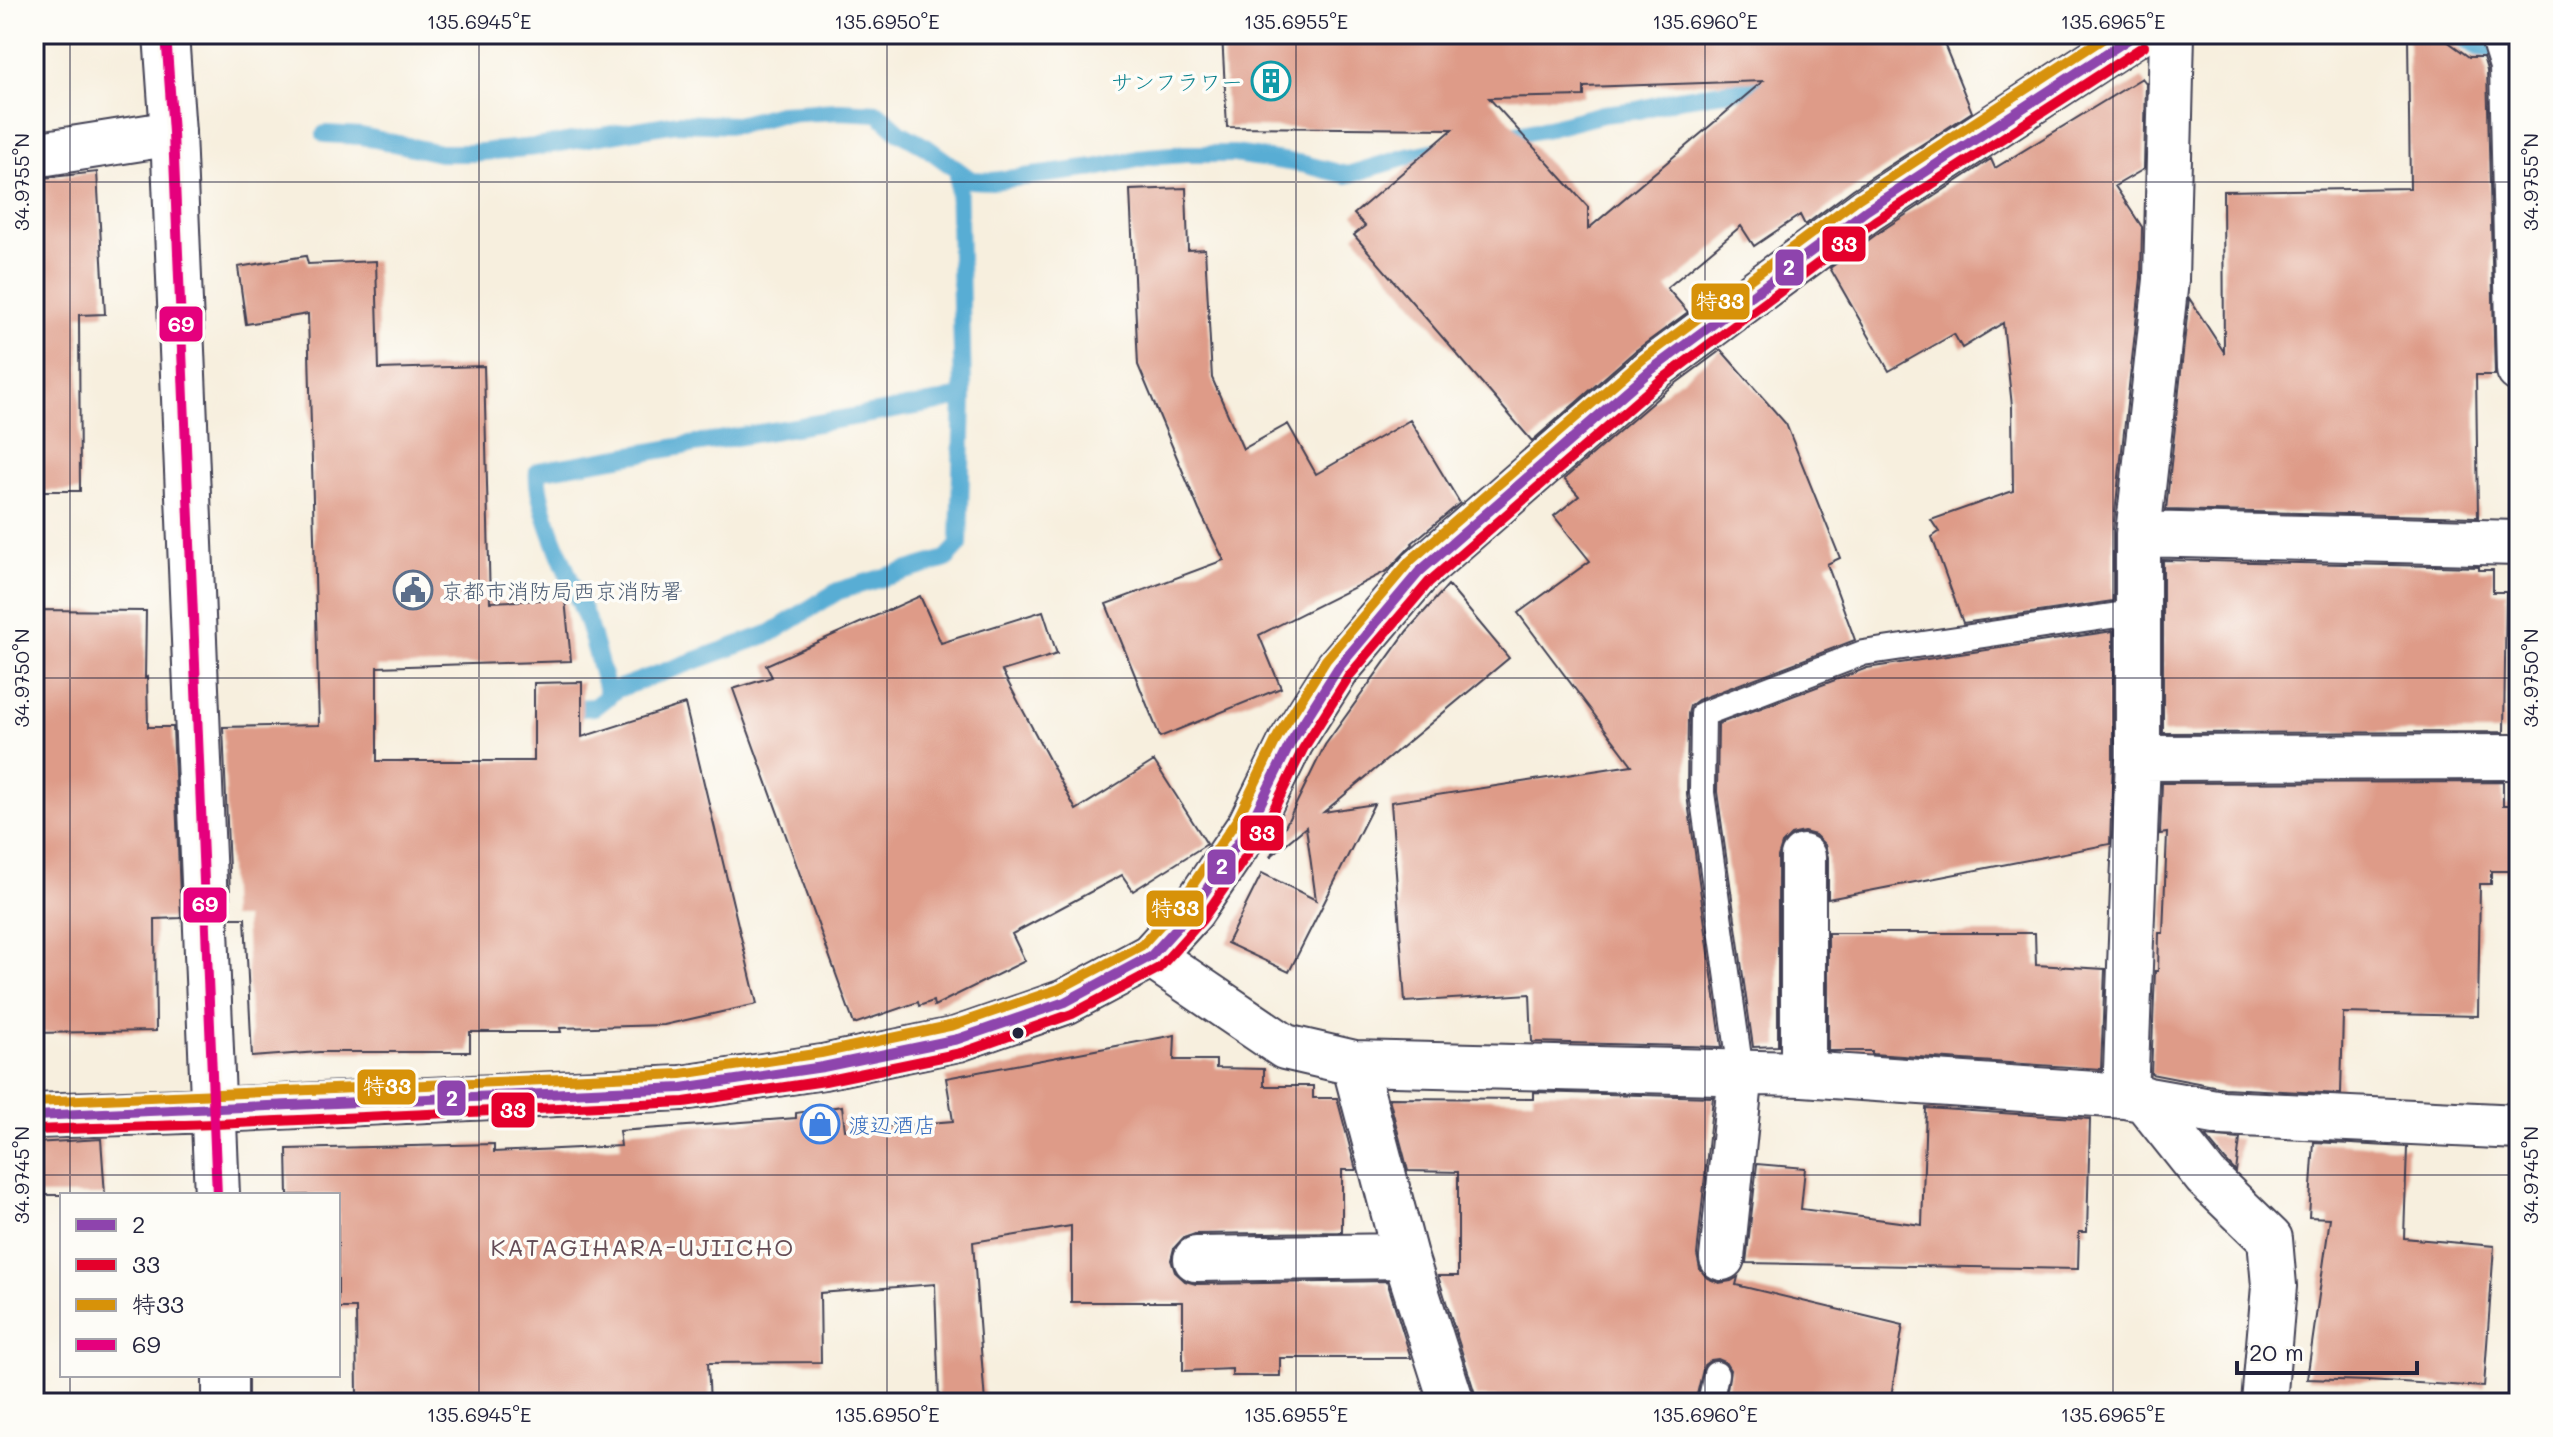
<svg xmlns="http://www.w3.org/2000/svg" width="2553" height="1437" font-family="Mali,'Klee One',sans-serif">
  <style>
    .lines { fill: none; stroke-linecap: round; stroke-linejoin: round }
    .stream { stroke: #58add4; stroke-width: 18 }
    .building { fill: #de9b88; fill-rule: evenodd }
    .service-casing { stroke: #424153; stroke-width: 28 }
    .minor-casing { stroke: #424153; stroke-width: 48 }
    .secondary-casing { stroke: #424153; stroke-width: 48 }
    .primary-casing { stroke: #424153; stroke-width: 48 }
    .service { stroke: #fff; stroke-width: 24 }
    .minor { stroke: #fff; stroke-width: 44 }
    .secondary { stroke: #fff; stroke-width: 44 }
    .primary { stroke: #fff; stroke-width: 44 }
    .bus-1-casing { stroke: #fdfcf7; stroke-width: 16 }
    .bus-2-casing { stroke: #fdfcf7; stroke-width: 16 }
    .bus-3-casing { stroke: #fdfcf7; stroke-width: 16 }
    .bus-4-casing { stroke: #fdfcf7; stroke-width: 16 }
    .bus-1 { stroke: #8e44ad; stroke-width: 10 }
    .bus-2 { stroke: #e4002b; stroke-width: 10 }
    .bus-3 { stroke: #d79209; stroke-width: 10 }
    .bus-4 { stroke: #e5007d; stroke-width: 10 }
    .ticks { fill: none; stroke: #22223b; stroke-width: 2; stroke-opacity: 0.45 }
    .bus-dot { fill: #22223b; stroke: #fdfcf7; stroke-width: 3 }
    .labels { text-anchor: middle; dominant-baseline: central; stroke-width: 7; stroke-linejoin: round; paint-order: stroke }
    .culture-label { font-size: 22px; fill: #0d838f; stroke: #fdfcf7; text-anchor: end }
    .service-label { font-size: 22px; fill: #4e5e75; stroke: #fdfcf7; text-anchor: start }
    .shop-label { font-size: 22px; fill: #366cbe; stroke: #fdfcf7; text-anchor: start }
    .neighbourhood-label { font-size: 24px; letter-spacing: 2px; fill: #644c56; stroke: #fdfcf7 }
    .line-badge { stroke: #fdfcf7; stroke-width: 3 }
    .badge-label { font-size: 22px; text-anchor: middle; font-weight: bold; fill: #fff }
    .neatline { fill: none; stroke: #22223b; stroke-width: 3 }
    .ticks-label { font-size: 20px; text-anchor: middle; fill: #22223b }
  </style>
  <rect width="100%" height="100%" fill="#fdfcf7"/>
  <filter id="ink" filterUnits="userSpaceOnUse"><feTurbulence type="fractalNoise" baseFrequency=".0125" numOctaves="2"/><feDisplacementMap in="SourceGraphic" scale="16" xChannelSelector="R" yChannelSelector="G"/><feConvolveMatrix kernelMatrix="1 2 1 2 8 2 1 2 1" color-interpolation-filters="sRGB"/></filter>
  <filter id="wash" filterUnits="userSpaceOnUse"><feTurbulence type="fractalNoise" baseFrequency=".006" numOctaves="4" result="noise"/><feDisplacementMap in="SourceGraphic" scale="32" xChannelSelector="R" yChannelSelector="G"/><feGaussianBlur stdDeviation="1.8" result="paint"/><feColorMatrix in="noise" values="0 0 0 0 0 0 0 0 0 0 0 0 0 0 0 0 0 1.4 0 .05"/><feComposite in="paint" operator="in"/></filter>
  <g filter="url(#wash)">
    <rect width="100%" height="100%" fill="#f7efde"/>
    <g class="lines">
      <path class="stream" d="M2457 34 2478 47 2506 51
        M325 134 361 136 440 153H471L536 147 677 123 737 125 779 114 840 111 878 113 899 132 926 147 971 180 992 181 1095 168 1147 157 1185 154H1234L1303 164 1347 175 1407 157 1447 149
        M1500 137 1549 128 1603 114 1639 110 1678 99 1780 83
        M609 696C601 671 595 644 586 618 573 583 534 505 538 471L934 403 963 396
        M567 723V714L579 708 594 707 617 689 771 633 838 591 946 559 959 545 963 396 958 171"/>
    </g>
    <g id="blocks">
      <path class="building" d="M1222 34H1940L1972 112 1853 189 1805 225 1800 215 1754 246 1741 226 1667 288 1688 312 1635 351 1532 441 1354 235 1365 226 1354 214 1453 129 1227 127ZM1763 81 1588 229V207L1489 98 1584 96V87Z
        M2408 38H2443L2469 57H2483L2487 70 2495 375H2476L2478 517 2166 510 2189 298 2224 352 2223 191 2410 188Z
        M2142 78 2146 83 2144 169 2115 186 2142 227 2141 278 2113 531V601L1963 623 1932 537 1939 532 1931 520 2013 491 2012 406 2003 323 1962 348 1954 334 1889 371 1830 268 1881 231 1991 159 1995 168Z
        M97 172 105 314 79 315 80 491H34V179Z
        M1186 188 1188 250 1205 249 1212 378 1243 449 1288 424 1316 474 1410 420 1460 503 1412 543 1413 544 1387 571 1259 635 1281 688 1160 737 1106 604 1224 560 1199 510 1138 365 1130 190Z
        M306 256 308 264 376 261 379 369 484 366 490 602 565 599 571 661 377 667V761H534V683L582 682V737L685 704 757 1004 664 1025 560 1028 561 1032H470V1052H319L252 1057 245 918H231L223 727 319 725 308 314 246 324 238 267Z
        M1721 350 1786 424 1840 558 1827 564 1855 640 1698 700 1690 706 1688 714 1687 795 1722 1047 1532 1042 1530 994 1405 1002 1391 802 1632 765 1518 613 1590 561 1554 516 1579 496 1564 479 1667 390Z
        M2163 560 2479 567V570H2493V592H2506L2504 732 2163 733Z
        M1448 585 1509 658 1324 812 1374 804 1289 972 1227 943 1262 873 1316 900 1306 827 1270 857 1325 745 1407 631Z
        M920 596 941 643 1043 611 1057 654 1002 671 1076 810 1154 761 1207 844 1133 891 1122 875 1012 934 1025 961 934 1006 933 1001 919 1006 918 1002 854 1024 733 689 772 677 766 665Z
        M34 610 146 611 145 678 147 677 148 727H173L181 918 155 919 156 1031 34 1033Z
        M2113 631V758L2110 844 1828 899V857L1825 845 1815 835 1804 832 1791 835 1782 844 1778 857V1046L1753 1047 1717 792 1718 724 1867 668Z
        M2503 782V805H2519V871H2491V884H2480L2478 1016 2343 1013 2341 1094 2224 1088 2151 1074 2155 971H2158L2159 933H2163L2167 833 2160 834 2162 783Z
        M1828 933H2035L2036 965 2105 969 2101 1069 1872 1054V1051H1828Z
        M1175 1035 1174 1060H1216V1068L1264 1069V1086H1313V1098H1337L1356 1170H1342V1232L1195 1234 1183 1238 1174 1248 1171 1260 1175 1272 1185 1281 1196 1284 1387 1281 1411 1358H1280V1376H1232V1369L1183 1371V1302H1071V1226L973 1242 985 1403H939L935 1284 820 1293 821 1362 708 1363 710 1403H429V1395L357 1396 356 1308H338V1195H288L287 1149 494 1144V1152L621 1146 619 1131 796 1118V1113L842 1106 845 1130 953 1121 946 1078Z
        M1533 1092 1713 1097 1697 1255 1700 1269 1707 1278 1719 1283 1731 1281 1738 1277 1736 1285 1903 1325 1890 1403H1725L1730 1370 1725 1362 1718 1359 1711 1360 1704 1365 1695 1403H1558L1560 1398 1476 1397 1438 1276H1458V1172L1408 1171 1389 1098 1533 1099Z
        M1926 1108 2090 1119 2087 1232H2079L2078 1269 1746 1263 1757 1164 1805 1168 1801 1209 1922 1225Z
        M2205 1136 2240 1139 2236 1172 2225 1160Z
        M101 1139 105 1195H34V1143Z
        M2314 1142 2407 1147 2404 1238 2494 1246 2484 1387 2368 1380V1381L2307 1379 2330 1218 2309 1217Z"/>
    </g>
  </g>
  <g filter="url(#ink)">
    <use href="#blocks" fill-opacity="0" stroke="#424153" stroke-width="2"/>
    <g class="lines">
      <g class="service-casing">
        <path id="service" d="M1741 1072 1702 793 1703 714 1863 653 2138 612
          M1710 1403 1716 1374"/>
      </g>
      <g class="minor-casing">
        <path id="minor" d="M2502 34 2512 66 2519 370
          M34 155 173 133
          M2138 534 2519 543
          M2138 758 2519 757
          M1803 857V1074
          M1151 956 1285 1047 1354 1063 1803 1074 2125 1096 2221 1113 2519 1127
          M1354 1063 1405 1256 1452 1403
          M2125 1096 2138 758V534L2166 280 2172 34
          M2143 1098 2206 1177 2270 1239 2274 1286 2264 1403
          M1722 1258 1741 1072
          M1196 1259 1405 1256"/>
      </g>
      <g class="secondary-casing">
        <path id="secondary" d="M34 1116 214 1110 682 1088 823 1067 958 1039 1065 1002 1151 956 1192 911 1250 825 1291 742 1338 668 1419 572 1651 370 1867 210 2136 34"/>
      </g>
      <g class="primary-casing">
        <path id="primary" d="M166 34 173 133 217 1195
          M225 1375V1403"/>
      </g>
      <use href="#service" class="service"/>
      <use href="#minor" class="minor"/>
      <use href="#secondary" class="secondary"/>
      <use href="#primary" class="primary"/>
      <g class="bus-1-casing">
        <path id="bus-1" d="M34 1116 682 1088 823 1067 958 1039 1065 1002 1151 956 1192 911 1250 825 1291 742 1338 668 1419 572 1651 370 1867 210 2136 34"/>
      </g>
      <g class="bus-2-casing">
        <path id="bus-2" d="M34 1130 215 1124 684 1102 825 1081 961 1053 1072 1014 1159 968 1202 920 1262 833 1303 749 1349 676 1429 582 1660 381 1875 221 2144 46"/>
      </g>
      <g class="bus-3-casing">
        <path id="bus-3" d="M34 1102 681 1074 821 1053 954 1025 1059 989 1142 945 1181 902 1238 818 1278 736 1326 660 1410 561 1643 359 1859 198 2110 34"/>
      </g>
      <g class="bus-4-casing">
        <path id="bus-4" d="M166 34 173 133 217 1195"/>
      </g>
      <use href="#bus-1" class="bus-1"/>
      <use href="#bus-2" class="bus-2"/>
      <use href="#bus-3" class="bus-3"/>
      <use href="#bus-4" class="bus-4"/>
    </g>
  </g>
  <path class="ticks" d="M70 34V1195M479 34V1403M887 34V1403M1296 34V1403M1705 34V1403M2113 34V1403M34 182H2519M34 678H2519M34 1175H2519M70 1375V1403"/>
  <defs>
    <g id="building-ring" transform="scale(2)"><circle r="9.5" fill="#fdfcf7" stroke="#0f9aa8" stroke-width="1.5"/><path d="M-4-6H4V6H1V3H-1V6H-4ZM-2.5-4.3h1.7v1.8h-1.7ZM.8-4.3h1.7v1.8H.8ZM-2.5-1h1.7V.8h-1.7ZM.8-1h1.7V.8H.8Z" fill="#0f9aa8"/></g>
    <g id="civic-ring" transform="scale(2)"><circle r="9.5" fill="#fdfcf7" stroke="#5c6f8a" stroke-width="1.5"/><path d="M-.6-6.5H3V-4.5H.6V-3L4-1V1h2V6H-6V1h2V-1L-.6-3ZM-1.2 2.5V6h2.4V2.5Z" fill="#5c6f8a"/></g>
    <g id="shop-ring" transform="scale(2)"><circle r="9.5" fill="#fdfcf7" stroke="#3f7fe0" stroke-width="1.5"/><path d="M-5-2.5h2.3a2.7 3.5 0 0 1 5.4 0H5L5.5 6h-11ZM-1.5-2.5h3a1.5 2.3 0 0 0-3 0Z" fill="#3f7fe0"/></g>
  </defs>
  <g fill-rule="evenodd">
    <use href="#building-ring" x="1271" y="81"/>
    <use href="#civic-ring" x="413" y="590"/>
    <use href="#shop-ring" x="820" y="1124"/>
  </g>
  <circle class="bus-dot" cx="1018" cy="1033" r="7"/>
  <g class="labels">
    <g class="culture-label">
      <text x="1243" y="81">サンフラワー</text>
    </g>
    <g class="service-label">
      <text x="441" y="590">京都市消防局西京消防署</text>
    </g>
    <g class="shop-label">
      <text x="848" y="1124">渡辺酒店</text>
    </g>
    <g class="neighbourhood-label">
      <text x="643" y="1246">KATAGIHARA-UJIICHO</text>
    </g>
  </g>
  <g class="line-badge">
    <rect x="1821" y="225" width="46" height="38" rx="8" fill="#e4002b"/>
    <rect x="1774" y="248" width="31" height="39" rx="8" fill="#8e44ad"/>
    <rect x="1690" y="282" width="61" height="39" rx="8" fill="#d79209"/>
    <rect x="158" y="305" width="46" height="38" rx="8" fill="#e5007d"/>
    <rect x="1239" y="814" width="46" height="38" rx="8" fill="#e4002b"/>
    <rect x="1206" y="848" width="31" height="38" rx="8" fill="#8e44ad"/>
    <rect x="182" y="886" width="46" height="38" rx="8" fill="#e5007d"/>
    <rect x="1145" y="889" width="60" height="39" rx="8" fill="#d79209"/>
    <rect x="356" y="1068" width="61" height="38" rx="8" fill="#d79209"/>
    <rect x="436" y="1079" width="31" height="38" rx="8" fill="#8e44ad"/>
    <rect x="490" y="1091" width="46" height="38" rx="8" fill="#e4002b"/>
  </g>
  <g class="badge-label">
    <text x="1844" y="252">33</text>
    <text x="1789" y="275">2</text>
    <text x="1720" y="309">特33</text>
    <text x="181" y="332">69</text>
    <text x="1262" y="841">33</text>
    <text x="1222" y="874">2</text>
    <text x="205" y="912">69</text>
    <text x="1175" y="916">特33</text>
    <text x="387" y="1094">特33</text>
    <text x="452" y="1106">2</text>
    <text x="513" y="1118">33</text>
  </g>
  <rect width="2553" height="1437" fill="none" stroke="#fdfcf7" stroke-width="88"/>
  <rect x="60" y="1193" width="280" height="184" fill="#fdfcf7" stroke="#a5a5ac" stroke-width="2"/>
  <rect x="76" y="1219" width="40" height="12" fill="#8e44ad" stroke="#a5a5ac" stroke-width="2"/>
  <text x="132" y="1233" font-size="24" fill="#22223b">2</text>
  <rect x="76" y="1259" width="40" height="12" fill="#e4002b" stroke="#a5a5ac" stroke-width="2"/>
  <text x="132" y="1273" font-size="24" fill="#22223b">33</text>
  <rect x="76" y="1299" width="40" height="12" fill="#d79209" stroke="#a5a5ac" stroke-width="2"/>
  <text x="132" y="1313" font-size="24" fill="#22223b">特33</text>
  <rect x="76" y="1339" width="40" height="12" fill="#e5007d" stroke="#a5a5ac" stroke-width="2"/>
  <text x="132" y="1353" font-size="24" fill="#22223b">69</text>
  <path d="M2237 1361v12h180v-12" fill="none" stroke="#22223b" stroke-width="4"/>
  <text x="2249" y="1361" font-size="24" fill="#22223b" stroke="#fdfcf7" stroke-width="6" paint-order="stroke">20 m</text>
  <rect x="44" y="44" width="2465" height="1349" class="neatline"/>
  <g class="ticks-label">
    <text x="479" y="29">135.6945°E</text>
    <text x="887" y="29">135.6950°E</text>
    <text x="1296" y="29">135.6955°E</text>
    <text x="1705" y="29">135.6960°E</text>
    <text x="2113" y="29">135.6965°E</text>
    <text transform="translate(22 182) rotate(-90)" y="7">34.9755°N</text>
    <text transform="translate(2531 182) rotate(-90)" y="7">34.9755°N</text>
    <text transform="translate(22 678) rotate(-90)" y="7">34.9750°N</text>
    <text transform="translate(2531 678) rotate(-90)" y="7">34.9750°N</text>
    <text transform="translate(22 1175) rotate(-90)" y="7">34.9745°N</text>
    <text transform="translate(2531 1175) rotate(-90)" y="7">34.9745°N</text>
    <text x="479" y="1422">135.6945°E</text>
    <text x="887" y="1422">135.6950°E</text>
    <text x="1296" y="1422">135.6955°E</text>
    <text x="1705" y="1422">135.6960°E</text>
    <text x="2113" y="1422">135.6965°E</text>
  </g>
</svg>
